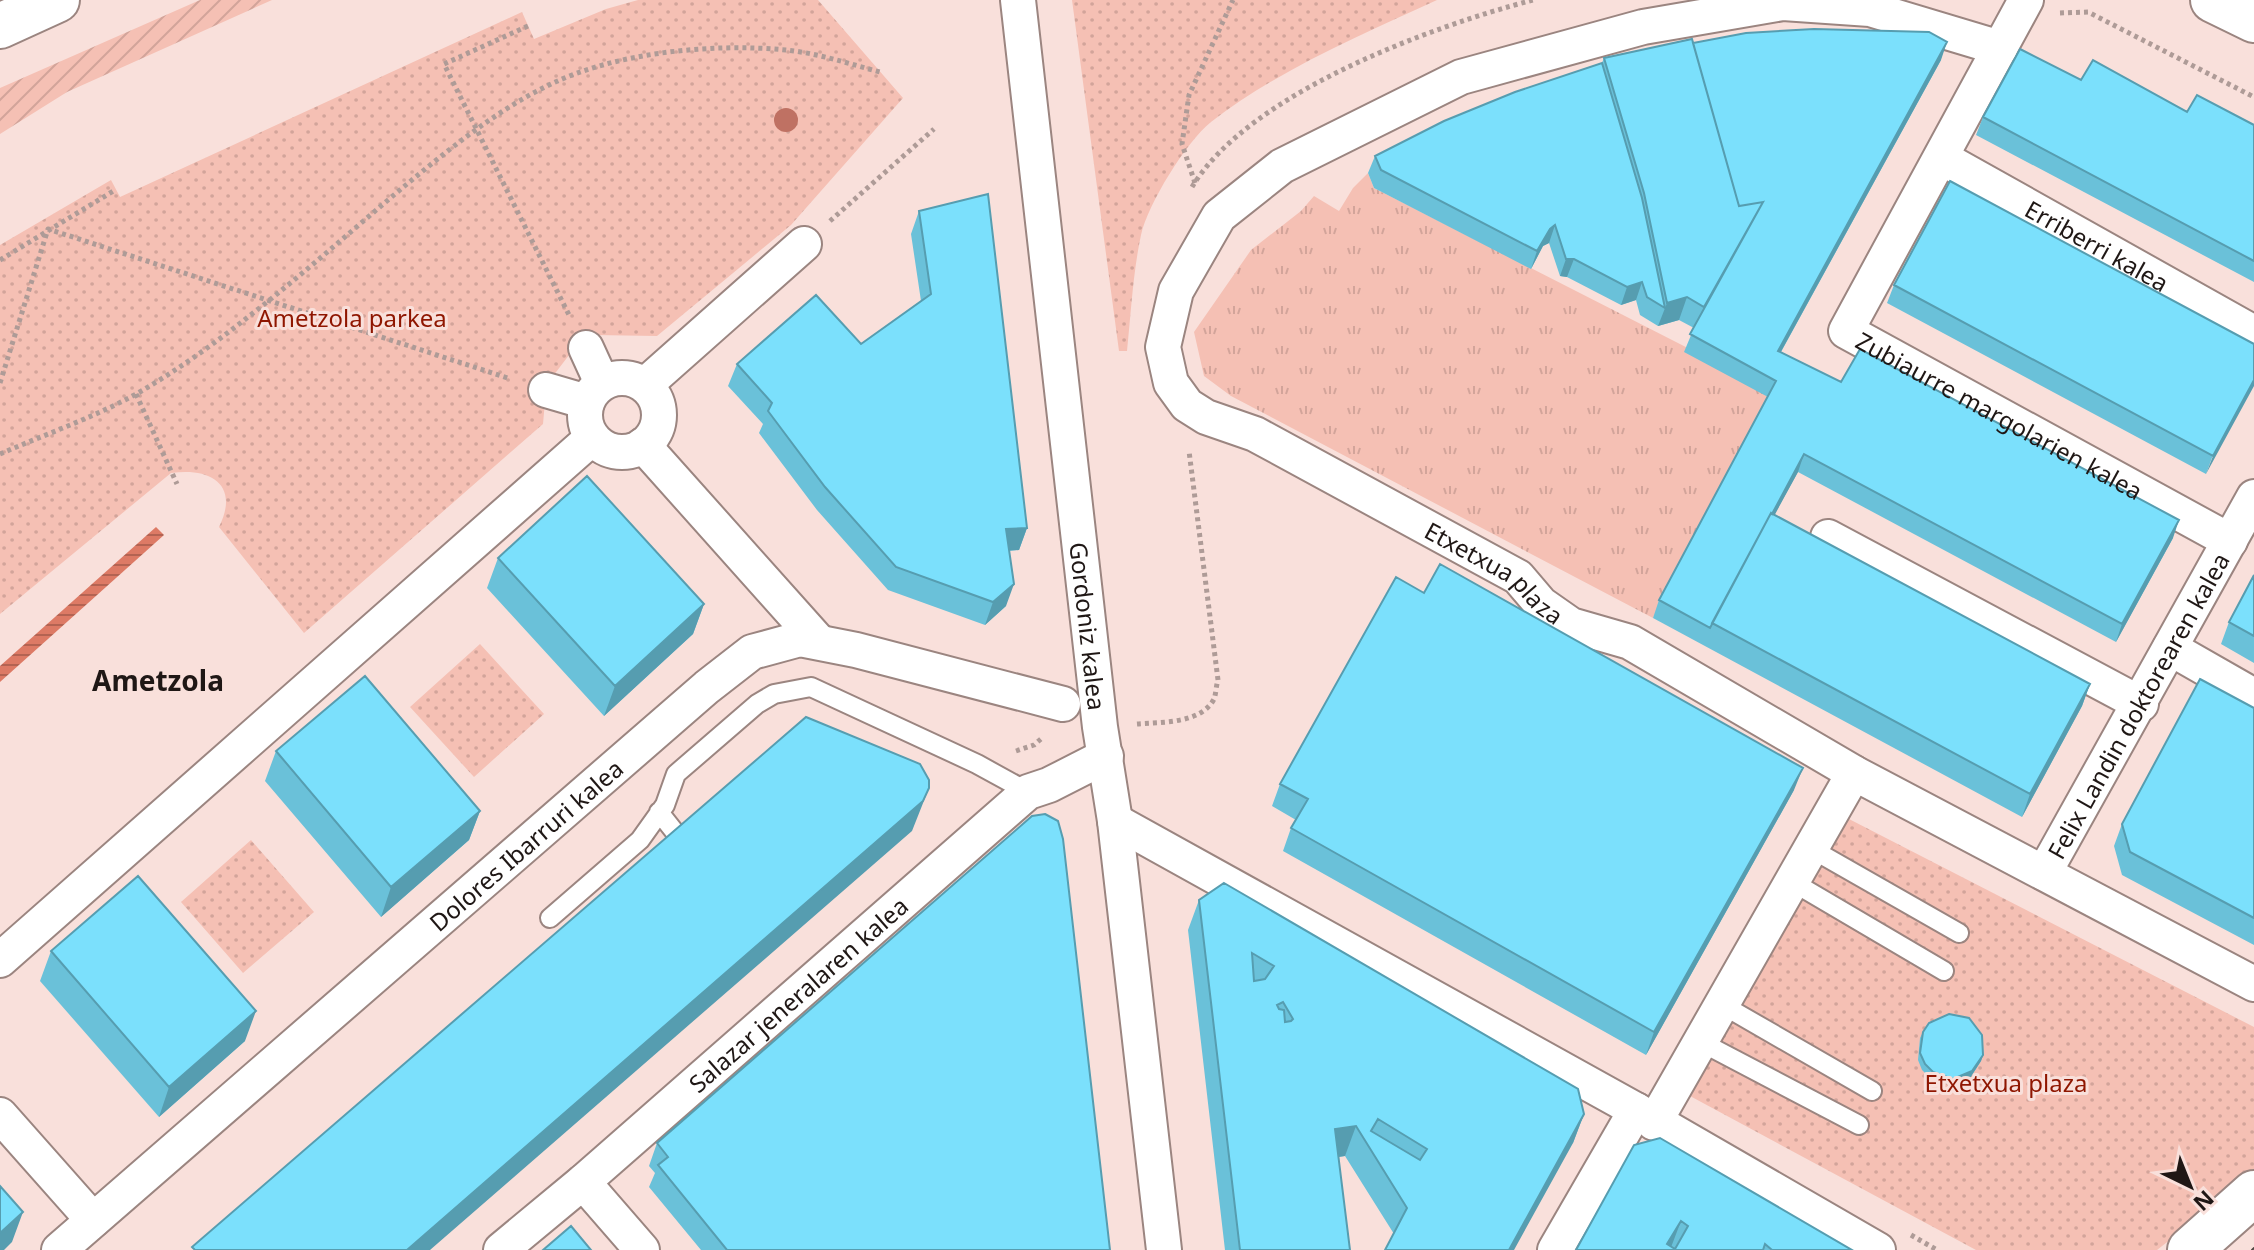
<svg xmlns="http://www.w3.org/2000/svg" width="2254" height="1250" font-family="'Noto Sans',sans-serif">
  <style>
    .grass { fill: url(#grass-tufts) }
    .park { fill: url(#park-dots) }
    .garden { fill: url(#garden-furrows) }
    .water { fill: url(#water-rules) }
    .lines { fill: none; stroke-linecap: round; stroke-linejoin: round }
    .lane-casing { stroke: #9b8580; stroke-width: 22 }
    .street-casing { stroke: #9b8580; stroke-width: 38 }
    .secondary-casing { stroke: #9b8580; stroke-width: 48 }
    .primary-casing { stroke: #9b8580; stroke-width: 48 }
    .path { stroke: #ae9b97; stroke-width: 5; stroke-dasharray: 4 4; stroke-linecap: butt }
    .lane { stroke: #fff; stroke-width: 18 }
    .street { stroke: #fff; stroke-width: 34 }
    .secondary { stroke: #fff; stroke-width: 44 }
    .primary { stroke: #fff; stroke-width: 44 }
    .tram { stroke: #4f4441; stroke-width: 2 }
    .tree { fill: #bf7163 }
    .wall { fill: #6ac1d9 }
    .shaded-wall { fill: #569db0 }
    .building { fill: #7be0fc; stroke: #569db0; stroke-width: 2; fill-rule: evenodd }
    .labels { text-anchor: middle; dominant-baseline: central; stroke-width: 6; stroke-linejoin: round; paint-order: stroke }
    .street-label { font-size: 24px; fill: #1f1715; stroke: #f9e0db }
    .park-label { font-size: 24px; fill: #8f1600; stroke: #f9e0db }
    .quarter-label { font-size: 28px; font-weight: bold; fill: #1f1715; stroke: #f9e0db }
  </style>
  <defs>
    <pattern id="grass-tufts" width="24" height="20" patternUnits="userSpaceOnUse" patternTransform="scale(2)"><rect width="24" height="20" fill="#f5c0b4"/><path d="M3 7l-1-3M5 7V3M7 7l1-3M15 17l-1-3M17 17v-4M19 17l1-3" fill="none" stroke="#d2a49a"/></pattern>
    <pattern id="park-dots" width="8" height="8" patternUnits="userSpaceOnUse" patternTransform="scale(2)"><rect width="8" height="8" fill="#f5c0b4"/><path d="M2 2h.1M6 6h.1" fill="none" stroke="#d2a49a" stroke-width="1.8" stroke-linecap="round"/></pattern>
    <pattern id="garden-furrows" width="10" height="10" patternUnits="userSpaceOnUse" patternTransform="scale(2)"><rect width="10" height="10" fill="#f5c0b4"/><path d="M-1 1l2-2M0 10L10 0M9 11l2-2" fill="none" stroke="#d2a49a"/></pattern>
    <pattern id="water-rules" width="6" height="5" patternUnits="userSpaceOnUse" patternTransform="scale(2)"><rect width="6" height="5" fill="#dd7a65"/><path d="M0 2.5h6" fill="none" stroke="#b36352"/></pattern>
  </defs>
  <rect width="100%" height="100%" fill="#f9e0db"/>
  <path class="grass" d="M1368 173 1374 188 1776 393 1653 618 1231 396 1204 376 1194 332 1251 250 1301 211 1314 196 1339 211 1353 188Z"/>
  <path class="park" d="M638 0H818L903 98 791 225 657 336 594 335 579 342 550 380 546 390 543 424 304 633 219 527C240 485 211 467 171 473L0 614V245L111 180 120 197 522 12 534 39 606 9Z
    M1072 0H1437C1361 35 1278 70 1211 122 1186 142 1148 204 1141 235 1133 272 1131 313 1127 351H1119Z
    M480 644 544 714 474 777 410 707Z
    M1849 819 2254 1027V1174L2157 1250H1976L1690 1096Z
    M251 840 314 912 243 973 181 902Z"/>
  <path class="garden" d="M200 0H272L67 92 0 134V88Z"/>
  <path class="water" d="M156 527 164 535 0 682V666Z"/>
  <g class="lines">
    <g class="lane-casing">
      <path id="lane" d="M659 812 674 831
        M1810 848 1959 933
        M1791 881 1944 971
        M550 918 640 840 665 805 676 774 757 704 774 694 811 687 977 764 1028 792
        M1721 1004 1872 1091
        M1699 1041 1859 1125"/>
    </g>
    <g class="street-casing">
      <g id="street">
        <path id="s1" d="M1018 0 1100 727 1115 821 1164 1250"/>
        <path id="s2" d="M2026 0 1846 331 2230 541"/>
        <path id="s3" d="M2000 48 1870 9 1783 3 1643 27 1461 77 1282 166 1219 216 1176 291 1163 347 1171 383 1187 405 1206 417 1255 434 1518 577 1541 604 1571 625 1630 642 1854 773 2254 984"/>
        <path id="s4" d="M1942 158 2254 333"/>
        <path d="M586 348 602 383"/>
        <circle cx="622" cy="415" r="37"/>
        <path d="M645 385 804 244"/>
        <path d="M546 390 587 402"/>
        <path d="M643 445 819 642"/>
        <path d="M1828 537 2141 704"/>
        <path d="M2170 648 2254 696"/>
        <path d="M1115 821 1636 1110 1878 1250"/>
        <path id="s5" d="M2044 873 2254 497"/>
        <path d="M0 960 592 438"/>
        <path d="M0 1115 93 1220"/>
        <path d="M1654 1123 1854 773"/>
        <path d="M583 1182 642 1250"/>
        <path id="s6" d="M59 1250 707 687 752 652 800 639 856 650 1063 704"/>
        <path id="s7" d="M501 1250 583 1182 1028 792 1049 785 1106 756"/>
        <path d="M1555 1250 1636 1110"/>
      </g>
    </g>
    <g class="secondary-casing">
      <path id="secondary" d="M2213 0 2254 20
        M0 26 57 0"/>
    </g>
    <g class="primary-casing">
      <path id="primary" d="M2190 1250 2254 1193"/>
    </g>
    <path class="path" d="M2060 13 2088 12 2254 97
      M528 26 444 64 569 315
      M1195 183 1182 144 1189 95 1233 0
      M1192 187C1249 93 1430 27 1533 0
      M830 221 934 129
      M0 260 115 190
      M0 383 48 229 511 379
      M136 394 177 484
      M0 454C46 434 95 417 138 393 176 371 214 344 248 317 301 276 350 232 401 189 447 151 495 111 549 85 616 52 713 43 786 50 817 53 850 64 880 72
      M1137 724C1161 722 1201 724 1214 699 1216 694 1216 686 1218 680L1189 451
      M1016 751 1034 745 1042 738
      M1911 1235 1937 1250"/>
    <use href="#lane" class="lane"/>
    <use href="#street" class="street"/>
    <use href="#secondary" class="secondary"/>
    <use href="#primary" class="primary"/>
    <path class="tram" d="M2252 1250 2254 1248"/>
  </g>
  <circle class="tree" cx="786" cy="120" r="12"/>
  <path class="wall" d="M1693 43 1941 60 1781 352 1841 382 2173 538 2116 642 1798 472 1774 515 2090 684 2082 706 2022 817 1653 618 1659 600 1768 397 1684 352 1694 328 1679 320 1658 326 1640 315 1636 300 1621 305 1567 277 1560 276 1549 243 1543 246 1531 269 1374 188 1368 173 1375 156 1602 63 1604 58Z
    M2081 80 2187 112 2254 125V282L1976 135 1983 117Z
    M919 211 1027 528 1019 550 1009 551 1006 606 985 625 888 590 817 510 759 433 763 424 728 386 737 364 861 344 921 301 911 234Z
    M1894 285 2254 344 2206 474 1887 303Z
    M498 558 704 604 693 634 604 716 487 588Z
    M2254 575V663L2221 644 2229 622Z
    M1424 593 1794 790 1646 1055 1283 851 1291 828 1296 820 1272 806 1280 784Z
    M2254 708V945L2122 875 2114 846 2122 824Z
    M276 751 480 811 469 840 381 917 265 781Z
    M1199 900 1584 1114 1573 1143 1394 1234 1345 1156 1338 1157 1350 1250H1225L1188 930Z
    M51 951 245 1041 159 1117 40 981Z
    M1923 1032 1983 1055 1981 1061 1970 1078 1951 1085 1930 1078 1922 1070 1918 1060 1920 1038Z
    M657 1143 1110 1250H701L649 1187 655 1173 649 1166Z
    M1634 1145 1852 1250H1576Z"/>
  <path class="shaded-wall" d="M1947 42 1941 60 1772 368 1778 351Z
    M1555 225 1549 243 1543 246 1531 269 1537 251 1550 229Z
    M1566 259H1574L1567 277 1560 276Z
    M1642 282 1636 300 1621 305 1627 287Z
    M1687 297 1679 320 1658 326 1667 303Z
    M2254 380V386L2206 474 2213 456Z
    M1804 454 1798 472 1715 625 1713 624Z
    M2179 520 2173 538 2116 642 2122 624Z
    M1027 528 1019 550 997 551 1006 529Z
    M1014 584 1006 606 985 625 993 602Z
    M704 604 693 634 604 716 615 686Z
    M2090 684 2082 706 2022 817 2030 794Z
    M1803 768 1794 790 1646 1055 1654 1032Z
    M929 788 912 831 430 1250H407Z
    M480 811 469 840 381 917 391 887Z
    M256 1011 245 1041 159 1117 169 1087Z
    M1983 1055 1981 1061 1970 1078 1951 1085 1953 1079Z
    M1584 1114 1573 1143 1514 1250H1509Z
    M1356 1126 1345 1156 1324 1159 1335 1129Z
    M23 1212 12 1242 4 1250H0V1233Z
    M1681 1221 1670 1250 1667 1244Z"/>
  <path class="building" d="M1814 29 1929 32 1947 42 1778 351 1841 382 1860 349 2179 520 2122 624 1804 454 1772 514 1771 513 1710 628 1659 600 1776 381 1690 334 1763 202 1739 206 1693 43 1746 33Z
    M1692 39 1739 206 1763 202 1704 307 1687 297 1667 303 1644 193 1604 58Z
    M2020 49 2081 80 2093 60 2187 112 2197 95 2254 125V261L1983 117Z
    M1602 63 1642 198 1665 308 1647 297 1642 282 1627 287 1574 259H1566L1555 225 1550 229 1537 251 1381 170 1375 156 1444 121 1515 92Z
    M1950 181 2254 344V380L2213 456 1894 285Z
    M988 194 1027 528 1006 529 1014 584 993 602 896 567 825 487 768 411 772 403 737 364 816 295 861 344 931 294 919 211Z
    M587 476 704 604 615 686 498 558Z
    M1771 513 2090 684 2030 794 1712 623Z
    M1440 564 1803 768 1654 1032 1291 828 1308 799 1280 784 1396 577 1424 593Z
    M2254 575V636L2229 622Z
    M365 676 480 811 391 887 276 751Z
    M2200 679 2254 708V918L2130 852 2122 824Z
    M806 717 920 764 929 780V788L923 801 407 1250H195L192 1247Z
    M1045 814 1058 821 1063 839 1110 1250H727L658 1165 668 1157 657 1143 1032 816Z
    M138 876 256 1011 169 1087 51 951Z
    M1224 883 1578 1089 1584 1114 1509 1250H1385L1407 1208 1356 1126 1335 1129 1350 1250H1240L1199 900ZM1252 953 1274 966 1265 979 1254 981ZM1283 1002 1293 1019 1291 1021 1285 1022 1284 1010 1279 1009 1277 1005ZM1378 1119 1427 1149 1420 1160 1371 1131Z
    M1949 1014 1969 1018 1982 1035 1983 1055 1972 1071 1953 1079 1933 1072 1925 1064 1920 1053 1923 1032 1929 1023Z
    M1660 1138 1852 1250H1772L1765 1244 1763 1250H1576L1634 1145ZM1681 1221 1688 1226 1675 1249 1667 1244Z
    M0 1186 23 1212 0 1233Z
    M571 1226 591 1250H543Z"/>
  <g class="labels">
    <g class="street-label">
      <text stroke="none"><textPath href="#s4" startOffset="178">Erriberri kalea</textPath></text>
      <text stroke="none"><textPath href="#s2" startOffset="552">Zubiaurre margolarien kalea</textPath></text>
      <text stroke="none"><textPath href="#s3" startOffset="1394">Etxetxua plaza</textPath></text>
      <text stroke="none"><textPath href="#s1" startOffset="630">Gordoniz kalea</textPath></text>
      <text stroke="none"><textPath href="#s5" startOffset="192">Felix Landin doktorearen kalea</textPath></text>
      <text stroke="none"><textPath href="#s6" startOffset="618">Dolores Ibarruri kalea</textPath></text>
      <text stroke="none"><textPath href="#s7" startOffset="392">Salazar jeneralaren kalea</textPath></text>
    </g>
    <g class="park-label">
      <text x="352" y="317">Ametzola parkea</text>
      <text x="2006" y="1082">Etxetxua plaza</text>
    </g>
    <g class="quarter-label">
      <text x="158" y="680">Ametzola</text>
    </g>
  </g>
  <g transform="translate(2190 1186) rotate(137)" stroke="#f9e0db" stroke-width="6" paint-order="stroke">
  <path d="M0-6L14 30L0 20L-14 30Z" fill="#1f1715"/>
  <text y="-12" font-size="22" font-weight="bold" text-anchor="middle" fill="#1f1715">N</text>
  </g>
</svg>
